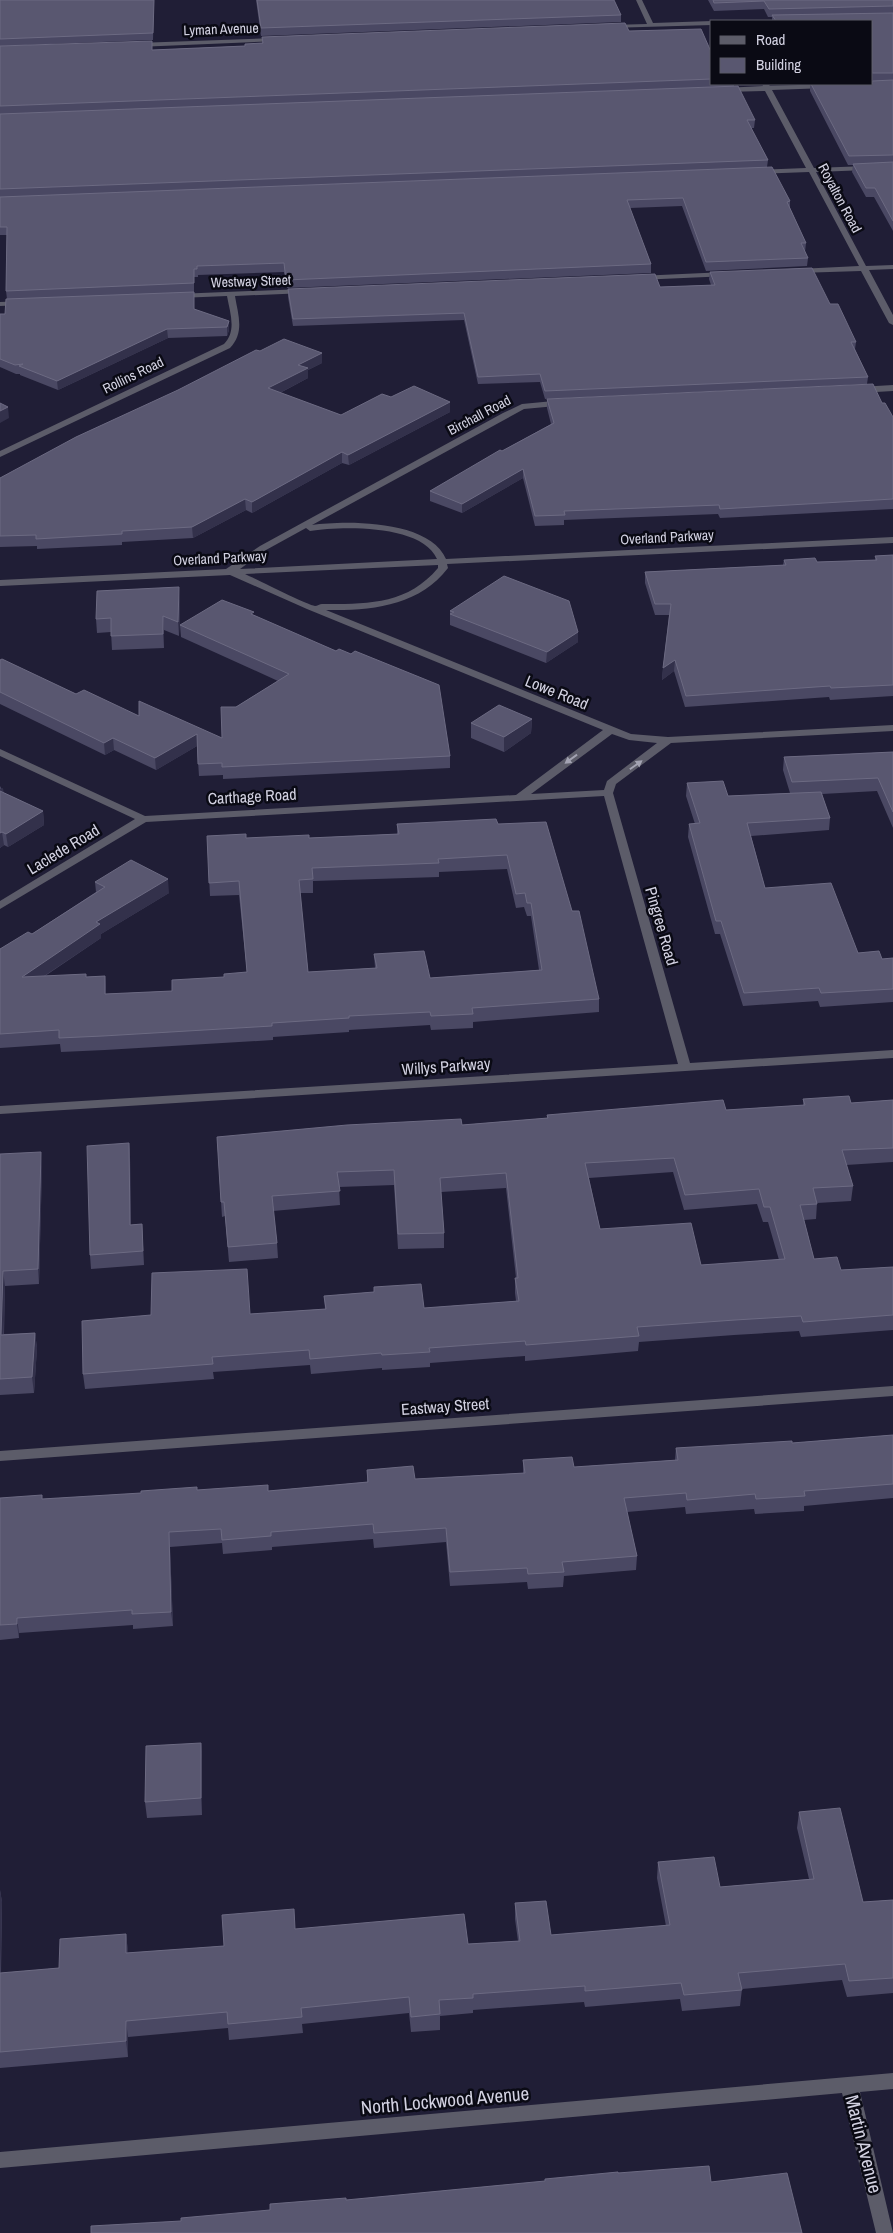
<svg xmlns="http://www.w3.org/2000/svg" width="893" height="2233" font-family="'Archivo Narrow',sans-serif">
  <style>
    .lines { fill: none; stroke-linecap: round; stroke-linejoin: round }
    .minor { fill: #5c5c69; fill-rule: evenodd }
    .wall { fill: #4a4863; fill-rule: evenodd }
    .shaded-wall { fill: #33314b }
    .building { fill: #595770; stroke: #6c6a82; fill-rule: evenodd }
    .oneway { fill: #a3a3b2 }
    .labels { text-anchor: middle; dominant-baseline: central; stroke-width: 5; stroke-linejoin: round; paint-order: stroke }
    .far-street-label { font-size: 14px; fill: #d3d2e2; stroke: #0a0a14 }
    .street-label { font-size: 16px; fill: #d3d2e2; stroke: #0a0a14 }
    .near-street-label { font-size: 19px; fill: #d3d2e2; stroke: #0a0a14 }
  </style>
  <rect width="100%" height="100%" fill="#201e36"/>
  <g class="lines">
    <path class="minor" d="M636 0H642L653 23 712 21H713L712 25 608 28 607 27 610 25 647 24Z
      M277 38 279 39V41L137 47 134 45 137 43Z
      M762 84H768L770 86 827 84 830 86 827 88 772 90 814 168 893 165V169L816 172 866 266 893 265V269L869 270 893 315V325L889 323 861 271 798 273 794 271 798 269 859 266 809 172 757 174 753 172 757 170 806 168 765 91 724 92 721 90 724 88 763 86Z
      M726 272H729V276L638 280 634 278 638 276Z
      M303 289 307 291 306 293 235 296C238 315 245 332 230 348L0 457V451L224 344C237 331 230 313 227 296L179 298 175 296 176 294Z
      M24 301 25 303 21 305 0 306V302Z
      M893 385V391L859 393 855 390 859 387Z
      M564 400 568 403 567 405 524 409 312 525C346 520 430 520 446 559L893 537V543L447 564 448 568C419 606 371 611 326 610L631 734 668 737 893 725V731L671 743 616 784 613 793 690 1063 893 1050V1058L0 1114V1106L678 1064 604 796 146 822 0 909V901L135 819 0 756V749L145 816 516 795 603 730 307 609 230 575 0 586V580L226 569 260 546 503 413 522 404ZM306 528 310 531C341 526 422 524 437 559L240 569 266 550ZM438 565V568C407 605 367 604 322 604 320 604 317 606 315 606 307 605 256 579 245 574ZM612 734 629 740 657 743 607 781 604 790 531 794Z
      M893 1386V1396L0 1461V1451Z
      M893 2073V2089L860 2092 893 2233H876L842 2093 0 2168V2152Z"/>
  </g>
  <path class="wall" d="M0 0H154L153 40 0 46Z
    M256 0H611L621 15V22L261 36Z
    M708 0H893V231L874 197H866L852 172 853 165H848L810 91V84H872V21H772V17H768L764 9 714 11Z
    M629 31 712 54V84H734V86L755 120 754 128H751L768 160 767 167 790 201V208L806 243 805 252 808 258 807 266 706 271 682 206 630 208 651 264V273L287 288 284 272 198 275V277H194V309L229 321V330L227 336 168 338 58 390 20 375V374H16L0 367V314H5L7 299 6 291 7 235H0V46L153 50 245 46 262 43V37Z
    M710 272 830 304 856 342 855 349 868 377 867 384 545 399 540 382 478 384 464 320 293 326 288 297V289L660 287 711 285 709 279Z
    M260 351 322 353V363L308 370V378L280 393 341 415 391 397 450 402V412L349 465 342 463 252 513 246 510 193 538 122 542V545L37 549V546L0 547V478Z
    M547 399 882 403 893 417V509L720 518 718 514 564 520V525L535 526 523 478 462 513 430 501V491L551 424 547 408Z
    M893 555V696L830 700 829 697 685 707 674 671 662 680 663 668 669 615H655L645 583V572L783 565 784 560 817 562 875 560V556Z
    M180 601 179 636 164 630V648L112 650 111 632 97 633 96 619Z
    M450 611 578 632V642L546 663 450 625Z
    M254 615 450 756V768L223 779V775L199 776 197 746 156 770 114 750 105 755 0 704V660L76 694 139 716 222 738 236 707 278 681 181 637 180 625Z
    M532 719 531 733 504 752 471 738V723Z
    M893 752V828L877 791 822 794 830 818 829 830 751 836 765 888 858 953 882 959 893 958V1002L820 1007 818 1001 743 1006 720 934H715L688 837 689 824H695L686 796 687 783 728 796 790 793 783 770 784 757Z
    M0 786 4 793 43 811 44 825 8 847 4 845 0 848Z
    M397 824H498L572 911 599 999V1012L473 1022V1028L431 1030 430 1025 349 1030V1032L273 1037V1040L105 1050 61 1052 60 1044 0 1048V949L32 934 96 892 95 882 169 893 101 934V938L45 976 86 977 105 976 106 994 172 991 224 977 247 972 239 895 210 896 207 836 246 838H309L397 834ZM507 869 516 908 524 907 527 916H531L539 970 430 978 374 954 375 968 308 972 300 893H313V881L439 877V872Z
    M803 1099 851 1103 893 1100V1162L846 1165 853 1186 851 1201 817 1203 816 1219 804 1220 814 1259 841 1270 893 1267V1330L801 1337 799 1331 734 1335 639 1342 638 1351 525 1361V1356L430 1363V1367L382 1370V1368L311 1374 310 1365 213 1372 214 1379 85 1389 83 1374 250 1314 325 1309 324 1296 374 1292V1287L424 1308 516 1301 515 1293V1278H516L506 1188 441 1192 444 1233V1248L398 1249 394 1185 339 1187 340 1205 273 1211 277 1243 278 1258 229 1262 225 1216 222 1217 217 1137 462 1125 547 1118V1115L726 1110 803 1105ZM673 1172 684 1210 757 1204 763 1222H768L779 1260 701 1265 600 1229 589 1178Z
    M129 1143 130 1156 131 1225 142 1224 144 1265 91 1269 90 1255Z
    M0 1154 42 1167 39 1284 5 1286 4 1334 35 1333 37 1348 34 1393 0 1395Z
    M893 1435V1498L804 1506V1511L755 1514 754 1509 686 1514 685 1507 627 1512 637 1556 636 1570 564 1576 563 1587 528 1589 527 1582 450 1586 446 1542 374 1548 373 1539 272 1547V1550L223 1554 222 1543 170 1547 173 1626 133 1629V1625L19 1633V1638L0 1640V1498L43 1499 197 1490 268 1491 367 1482V1470L415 1479 523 1473V1460L574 1467 675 1460 676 1448 792 1443Z
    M201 1743 202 1759V1815L147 1818 145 1802Z
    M799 1812 863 1902 893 1900V1993L847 1997 842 1980 742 1989 740 2006 682 2011 680 1999 585 2007 584 2002 473 2010V2013L440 2016V2030L411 2032 409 2013 302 2024 303 2033 229 2040 228 2028 128 2037V2057L0 2068V1890L2 1902 1 1973 59 1968 126 1934 128 1953 224 1946 295 1929 468 1944 518 1941 515 1919V1903L551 1935 666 1926 657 1878 658 1862 720 1887 809 1879 797 1828Z"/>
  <path class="shaded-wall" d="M229 321V330L227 336V327Z
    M167 329 168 338 58 390 57 381Z
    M322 353V363L308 370V378L268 399V388L298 365Z
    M450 402V412L349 465 348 455Z
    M8 407 9 418 0 423V411Z
    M342 452V463L252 513V502Z
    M523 469V478L462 513V504Z
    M245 499 246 510 193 538 192 527Z
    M179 587 180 601 179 636 178 622Z
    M163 616 164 630V648L163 634Z
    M578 632V642L546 663 547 652Z
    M675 660 674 671 662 680 663 668Z
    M532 719 531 733 504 752V737Z
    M197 734V746L156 770 155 758Z
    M113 738 114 750 105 755 104 743Z
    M3 788 5 801 0 804V789Z
    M43 811 44 825 8 847 6 834Z
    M2 832 4 845 0 848V833Z
    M168 879 169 893 101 934V938L23 990 22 977 96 922Z
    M105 976 106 990V1008L105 994Z
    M129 1143 130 1156 131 1238 130 1225Z
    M41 1152 42 1167 39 1284 38 1269Z
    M3 1271 5 1286 3 1350 1 1335Z
    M35 1333 37 1348 34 1393 32 1377Z
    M169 1532 170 1547 173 1626 171 1612Z
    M17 1618 19 1633V1638L17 1624Z
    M201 1743 202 1759V1815L201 1798Z
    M0 1890 2 1902 0 1989Z
    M126 1934 128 1950V1969L126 1953Z
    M126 2021 128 2037V2057L126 2041Z"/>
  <path class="building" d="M0 0H154L153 33 0 39Z
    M257 0H614L621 15 261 28Z
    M713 0H893V6L769 9 764 1 714 3Z
    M893 13V73H872V21H776L772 15Z
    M625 23 629 31 701 29 712 54V79L0 106V46L152 41V50L245 46V44L263 43 262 37Z
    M893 80V155L849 156 811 84H872V81Z
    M738 86 755 120H747L768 160 0 189V114Z
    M893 162V221L875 188H866L853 164Z
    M772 167 790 201 787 202 806 243H801L808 258 706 262 683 198 627 200 651 264 286 280 284 263 197 266V269H194V283L6 291 7 227H0V197Z
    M812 268 830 304H838L856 342H851L868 377 545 391 540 374 478 377 464 313 293 319 288 289 655 274 660 287 715 285 710 272Z
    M194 292V309L229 321 227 327 167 329 57 381 19 366 23 364 15 365 0 359V314H5L6 299Z
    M284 339 322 353 298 365 308 368 268 388 341 415 382 394 391 397 414 386 450 402 348 455 342 452 252 502 245 499 192 527 122 531V534L36 539V535L0 536V478L76 437 178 390 256 350 260 351Z
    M873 384 882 403H885L893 417V499L720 509 719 505 564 511 565 515 535 516 523 469 462 504 430 491 500 450 502 451 554 423 547 399Z
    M0 403 8 407 0 411Z
    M893 555V685L831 688 830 686 686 696 675 660 663 668 671 604H655L645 572 786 565 784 560 815 558 817 562 877 560 875 556Z
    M504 576 569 601 578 632 547 652 450 614 454 612 450 611Z
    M179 587 178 622 163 616V634L111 636V618L96 619 97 591Z
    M222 600 254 612 251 614 336 651 339 649 351 654 355 651 439 685 450 756 222 767V763L198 764 197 734 155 758 113 738 104 743 0 692V660L2 659 76 694 84 690 139 716V701L222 738 221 707H236L289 674 180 625Z
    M499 705 532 719 504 737 471 723Z
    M893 752V812L878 778 792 782 784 757Z
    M723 781 728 796 821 792 830 818 747 823 765 888 831 883 858 953 879 951 882 959 893 958V989L821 993 819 988 744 993 721 921H716L689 824 700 823 687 783Z
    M0 791 43 811 6 834 2 832 0 833Z
    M496 819 498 824 546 822 572 911H579L599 999 472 1008 473 1014 431 1016 430 1012 349 1016V1018L272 1023V1026L103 1036 59 1038V1030L0 1034V949L28 932 32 934 105 887 95 882 131 860 168 879 96 922 100 924 22 977 86 974V977L105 976V994L172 991V980L224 977V974L247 972 239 881 209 883 207 836 246 834V838L309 835V838L399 834 397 824ZM507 855 516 894 525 893 527 903H531L542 970 430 978 424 951 374 954 377 968 308 972 299 880 313 879 312 868 439 863 438 859Z
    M849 1096 851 1103 893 1100V1148L842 1150 853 1186 813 1188 817 1204 800 1205 814 1259 837 1257 841 1270 893 1267V1315L803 1322 801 1316 735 1320 637 1327 639 1336 526 1345 525 1341 429 1348 430 1352 382 1355 381 1353 310 1359 309 1350 212 1357 213 1364 83 1374 82 1321 151 1315 152 1273 247 1269 250 1314 326 1309 324 1296 374 1292V1287L421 1284 424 1308 519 1301 515 1278H518L506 1173 440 1178 444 1233 398 1234 394 1170 337 1172 340 1191 272 1196 277 1243 228 1247 224 1202H221L217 1137 347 1125 461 1119 462 1125 548 1118 547 1115 723 1100 726 1110 805 1105 803 1099ZM674 1158 685 1195 759 1189 764 1207H770L785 1259 701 1265 691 1223 600 1229 585 1163Z
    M129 1143 130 1225 142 1224 143 1251 90 1255 87 1146Z
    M41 1152 38 1269 3 1271 1 1335 35 1333 32 1377 0 1379V1154Z
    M893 1435V1484L804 1491 805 1496 756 1499 755 1494 687 1500 686 1493 624 1498 637 1556 562 1562 564 1572 528 1574 527 1568 450 1572 446 1528 374 1533 373 1524 271 1532V1536L222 1540 221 1529 169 1532 171 1612 132 1614V1610L17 1618V1624L0 1625V1498L42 1495V1499L141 1493V1491L197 1487V1490L268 1485V1491L368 1482 367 1470 413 1466 415 1479 525 1473 523 1460 572 1457 574 1467 678 1460 676 1448 792 1441V1443Z
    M201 1743V1798L145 1802 146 1746Z
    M840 1808 863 1902 893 1900V1978L849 1981 845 1964 738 1973 742 1990 684 1995 681 1983 585 1991V1986L473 1994V1998L439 2000 440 2014 411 2017 409 1997 301 2008 302 2017 228 2024 227 2012 126 2021V2041L0 2052V1973L59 1968 60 1939 126 1934V1953L224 1946 222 1915 294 1909 295 1929 464 1914 468 1944 520 1941 515 1903 546 1901 551 1935 670 1925 658 1862 714 1857 720 1887 814 1879 799 1812Z
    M709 2166 711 2182 787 2173 802 2233H91V2226L181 2221V2218L270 2210V2204L346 2198V2200L545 2181V2179L618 2172V2173Z"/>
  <defs><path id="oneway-solid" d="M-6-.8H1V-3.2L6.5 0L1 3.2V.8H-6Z" transform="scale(1.25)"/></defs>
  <g class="oneway">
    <use href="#oneway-solid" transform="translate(571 759) rotate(144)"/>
    <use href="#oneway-solid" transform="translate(636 765) rotate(-35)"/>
  </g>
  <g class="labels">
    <g class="far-street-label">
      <text transform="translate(221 29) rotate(-2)">Lyman Avenue</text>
      <text transform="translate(840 198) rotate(62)">Royalton Road</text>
      <text transform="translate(251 281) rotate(-2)">Westway Street</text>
      <text transform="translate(133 375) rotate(-26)">Rollins Road</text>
      <text transform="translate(479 415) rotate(-28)">Birchall Road</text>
      <text transform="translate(667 537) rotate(-3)">Overland Parkway</text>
      <text transform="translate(220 558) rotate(-3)">Overland Parkway</text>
    </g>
    <g class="street-label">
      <text transform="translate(557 692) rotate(22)">Lowe Road</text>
      <text transform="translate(252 796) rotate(-3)">Carthage Road</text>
      <text transform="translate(63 849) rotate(-31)">Laclede Road</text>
      <text transform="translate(662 926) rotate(74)">Pingree Road</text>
      <text transform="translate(446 1066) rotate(-4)">Willys Parkway</text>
      <text transform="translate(445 1406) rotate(-4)">Eastway Street</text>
    </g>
    <g class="near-street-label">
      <text transform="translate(445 2100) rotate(-5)">North Lockwood Avenue</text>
      <text transform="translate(864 2144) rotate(76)">Martin Avenue</text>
    </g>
  </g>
  <rect x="710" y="20" width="162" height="65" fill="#0a0a14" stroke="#5a5a66"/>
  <rect x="720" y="36" width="25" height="8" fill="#5c5c69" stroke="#5a5a66"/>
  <text x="756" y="45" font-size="15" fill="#d3d2e2">Road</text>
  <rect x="720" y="58" width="25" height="15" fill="#595770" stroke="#5a5a66"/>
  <text x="756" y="70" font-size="15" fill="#d3d2e2">Building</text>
</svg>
